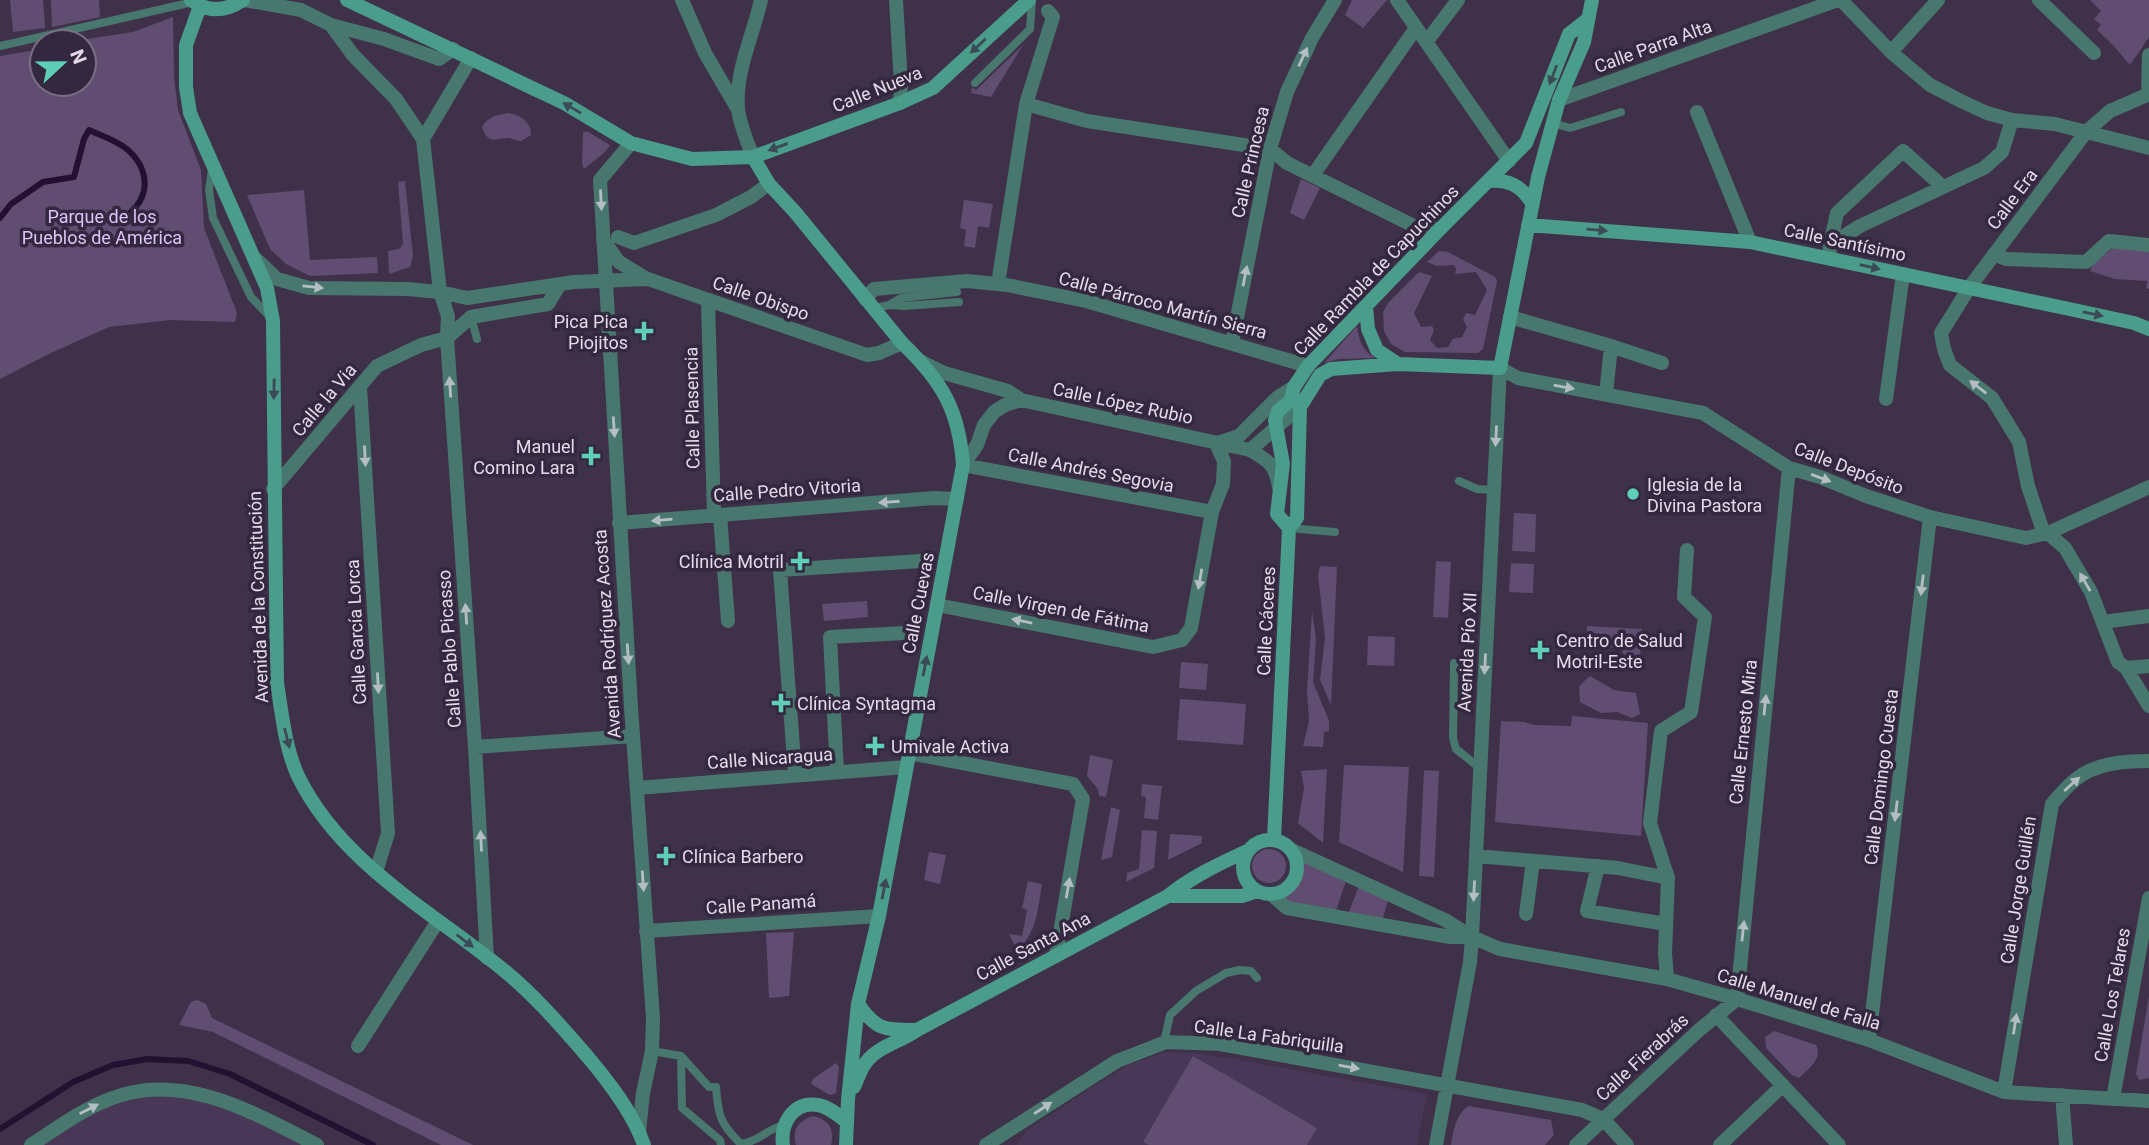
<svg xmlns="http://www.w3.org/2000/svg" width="2149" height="1145" font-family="Roboto,sans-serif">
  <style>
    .built { fill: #483757 }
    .green { fill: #614d71 }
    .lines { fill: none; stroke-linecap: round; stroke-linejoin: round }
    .stream { stroke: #241132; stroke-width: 6 }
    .lane { stroke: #48786d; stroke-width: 8 }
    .street { stroke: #48786d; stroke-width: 14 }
    .secondary { stroke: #4a9c8b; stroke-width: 14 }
    .oneway { fill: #3b4a56 }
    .oneway2 { fill: #b4bdc4 }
    .poi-dot { fill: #5eceb7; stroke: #342740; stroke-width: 2.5 }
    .labels { text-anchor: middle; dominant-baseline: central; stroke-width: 7; stroke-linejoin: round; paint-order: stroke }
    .street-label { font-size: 18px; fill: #e3daea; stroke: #342740 }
    .park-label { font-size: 18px; fill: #dfc4f8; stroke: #342740 }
    .poi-label { font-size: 18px; fill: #e3daea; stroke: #342740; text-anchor: start }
  </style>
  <rect width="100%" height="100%" fill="#3f314a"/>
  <path class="built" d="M1165 1052 1192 1053 1235 1059 1427 1094 1417 1145H1016L1028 1130 1086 1091 1128 1065Z
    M134 1091 210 1096 317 1145H31Z"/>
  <path class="green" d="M10 0H43L45 28 13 32Z
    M51 0H99L100 17 52 27Z
    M1352 0H1387L1363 28 1345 15Z
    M2090 0H2149V37L2130 65 2111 43 2097 30 2101 25 2094 19 2101 11Z
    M173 17 174 77 178 110 201 170 204 228 237 313 235 322 170 320 109 327 53 352 0 379V56L42 49V84H84V42H67L133 32Z
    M1023 45 991 97 971 93 972 87 976 90Z
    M509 113C521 115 531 122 531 135L521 141C519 141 512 139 510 138 496 137 489 147 482 127 489 116 496 115 509 113Z
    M583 132H588L610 145 605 152 584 169 582 163Z
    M1301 179 1320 188 1304 220 1290 213Z
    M405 181 413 256 410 267 389 274 388 251 399 249 403 244 398 182Z
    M304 190 310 260 377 257 378 273 310 276 286 264 270 249 247 195Z
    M964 200 993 204 989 228 978 226 975 248 964 246 966 230 960 228Z
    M2113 248 2149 249V289L2146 288 2147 281 2115 279 2090 271 2093 264Z
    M1439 251 1448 252 1495 277 1497 281 1483 349 1478 353 1405 352 1391 344 1384 331 1383 312 1388 303 1419 272 1432 276 1414 313 1421 327 1432 326 1434 330 1430 340 1437 348 1448 347 1453 339 1462 337 1467 327 1463 320 1466 313 1475 315 1487 290 1476 272 1455 274 1456 269 1454 265 1437 266 1427 262Z
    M1357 326C1359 341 1362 350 1375 358L1339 359 1324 363Z
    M1514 513 1536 514 1535 552 1512 551Z
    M1436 561 1451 562 1448 618 1433 617Z
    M1511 563 1534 564 1533 593 1509 592Z
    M1320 566 1337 567 1331 705 1320 680 1325 638 1318 575Z
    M867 601 868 617 824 621 822 604Z
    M1312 611 1316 639 1313 682 1329 721V731L1324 732 1323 747 1303 746 1309 721 1307 690Z
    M1587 626 1642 629 1640 658 1626 657 1619 648 1586 646Z
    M1368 636 1395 637 1394 666 1367 665Z
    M1181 662 1208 664 1206 690 1179 688Z
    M1590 676 1614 690 1636 693 1640 714 1632 718 1617 712 1601 713 1580 702 1579 686Z
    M1180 699 1246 704 1243 745 1177 740Z
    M1572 716 1648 723 1641 836 1495 822 1501 721 1524 722 1534 725 1571 726Z
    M1090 755 1113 760 1106 797 1099 796 1098 789 1087 776Z
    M1344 765 1409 767 1403 872 1339 842Z
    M1327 769 1323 843 1298 823 1304 788 1301 771Z
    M1424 770 1439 771 1434 877 1419 876Z
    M1142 784 1162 786 1158 820 1144 818 1146 797 1141 796Z
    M1111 807 1120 810 1112 857 1101 860Z
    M1142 830 1157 831 1154 868 1126 882 1127 873 1139 869Z
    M1170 834 1202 836V843L1168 860Z
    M1252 866a17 17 0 1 1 34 0a17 17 0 1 1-34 0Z
    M929 852 946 855 940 884 924 880Z
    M1299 857 1347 878 1335 914 1289 906 1279 897C1296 888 1302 876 1299 857Z
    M1028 881 1042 884C1038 907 1037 934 1017 950L1009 934 1022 936 1027 910 1022 908Z
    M1360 883 1389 896 1382 922 1347 917Z
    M794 932 789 996 769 998 766 933Z
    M2149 996V1078L2139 1080 2136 1074Z
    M197 1000 206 1004 212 1018 473 1145H441L213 1032 179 1025 191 1002Z
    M1774 1031 1816 1045C1823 1059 1809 1068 1799 1078L1792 1075 1766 1048 1765 1037Z
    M1193 1056 1317 1128 1307 1145H1149L1143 1142Z
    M836 1063 839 1067 836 1093 830 1095 811 1084 813 1079Z
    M1468 1106 1551 1120 1554 1135 1545 1145H1451C1454 1130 1455 1116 1468 1106Z
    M813 1116C829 1120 835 1129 831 1145H796C792 1129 798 1121 813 1116Z"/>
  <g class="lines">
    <path class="stream" d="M0 218 11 204 43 182 74 177 84 139 89 130C102 136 118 141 128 150 157 176 146 211 112 223
      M0 1129 73 1082 113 1065 147 1059 188 1061 230 1074 373 1145"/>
    <path class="lane" d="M0 46 193 2
      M975 83 1030 29 1032 0
      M1553 123 1570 128 1621 112
      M212 170 209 190 213 218 251 297 271 318
      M889 305 901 298 957 292
      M872 309 889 305 904 306 959 302
      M471 317 477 339
      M1459 481 1477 489 1494 490
      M1289 528 1335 532
      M1454 663 1453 738 1456 749 1480 768
      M1164 1042 1170 1015 1196 991 1226 973 1240 970 1251 971 1257 978
      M652 1051 681 1056 709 1087H716C718 1115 720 1124 741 1144 760 1141 765 1130 784 1125
      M681 1056 682 1108 720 1140 721 1145"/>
    <path class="street" d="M244 0 301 10 331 25 384 39 439 59 453 49
      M682 0 705 53 737 108
      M896 0 901 84 900 103
      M1397 0 1509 161
      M1841 0 1891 52 1930 85 1963 102 1987 113 2012 120 2055 124 2149 148
      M2039 0 2094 53
      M331 25 353 55 396 99 423 139 440 292 448 316 447 338 475 747 487 958
      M1427 41 1458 0
      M1891 52 1938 0
      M2149 94 2110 111 2086 132 1969 288 1941 333 1944 349 1950 365 1992 398 2019 442 2028 486 2042 528 2065 548 2091 592 2118 662 2126 668 2149 706
      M2148 95 2149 55
      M1559 100 1838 0
      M1026 104 1087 121 1270 149 1287 163 1418 228H1434
      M1697 112 1750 242
      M423 139 471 58
      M631 143 600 180 631 707 653 1018 652 1051 643 1093 639 1132
      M753 157C747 141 740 125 738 109 735 71 753 36 761 0
      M1313 175 1416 28
      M618 237 634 243 716 215 751 197 763 188
      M603 240 619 262 647 279
      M1830 245 1837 213 1903 151 1943 187
      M1994 254 2006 259 2086 262 2109 241 2149 245
      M1829 257 1830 245 1860 226 1984 168 2002 152 2012 120
      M255 258 277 279 309 288 407 289 440 292 467 298 574 282 648 279 867 355 879 353 902 343
      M998 284 1026 104 1053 17 1048 11
      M865 299 874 289 967 281 1007 285 1086 301 1308 366
      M708 301 714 515
      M1510 317 1611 346 1606 394
      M1232 343 1270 149 1287 92 1312 38 1335 0
      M1611 346 1662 363
      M920 361 944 373 1008 391 1021 400 1250 450C1270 462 1275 464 1279 487
      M360 387 388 833 376 872
      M1886 399 1903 274
      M1021 400 1005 405 994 412 984 425 977 445 963 465 1212 512
      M1218 443 1239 436 1277 398 1294 387
      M1250 450 1300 407
      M273 489 377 366 421 345 447 338 471 317 548 304 560 284
      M720 515 728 621
      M619 523 934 498 957 499
      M937 605 1153 647 1182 640 1191 628 1212 512 1223 484 1224 461 1216 444
      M2103 622 2149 616
      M2126 668 2149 666
      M475 747 633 736
      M909 753 1073 784 1083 799 1056 956
      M837 772 830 637 905 633
      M795 775 780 570 921 561
      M637 788 906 767
      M1292 850 1445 920 1472 937 1500 949 1667 979 1737 999 1869 1040 2004 1092 2149 1101
      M1476 856 1618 868 1668 878
      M1598 866 1587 911 1666 924
      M1272 895 1287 908 1450 937H1471
      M1526 914 1533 861
      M646 931 879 916
      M1667 979 1665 953 1668 878 1650 823 1661 731 1691 712 1705 617 1684 597 1687 550
      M1716 1015 1839 1145
      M1869 1040 1930 517
      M358 1046 438 921
      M2004 1092 2052 804C2059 796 2066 787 2075 780 2095 763 2124 761 2149 761
      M2062 1095 2066 1145
      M2113 1099 2149 898
      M31 1145C56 1129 81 1110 110 1099 182 1070 254 1113 317 1145
      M986 1145 1117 1061 1166 1042 1220 1044 1582 1110 1603 1119 1627 1145
      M1436 1145 1470 962 1472 937 1500 368 1518 378 1703 413 1789 468 1820 477 1866 496 1930 517 2026 538 2048 533 2149 487
      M1576 1145 1698 1031 1737 999 1789 468
      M1720 1145 1783 1085"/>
    <path class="secondary" d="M191 0C208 13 226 11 243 0
      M347 0 564 103 631 143 692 159 753 157 900 103 933 88 1029 0
      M200 6 186 45V87L190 113 267 288 273 321 277 683C282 714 285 748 298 776 341 864 433 912 506 972 536 997 561 1026 587 1056 609 1082 633 1113 644 1145
      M753 157 769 184 795 212 902 343C942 381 959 410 963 465L879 916 858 1004 848 1100 846 1145
      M1488 181C1509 179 1521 186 1532 203
      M1528 225 1750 242 2074 310 2134 323 2149 329
      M1366 306 1368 329 1377 350 1398 364
      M1289 528 1277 514 1283 464 1275 420 1278 411 1291 400 1294 387 1308 366 1439 230 1526 143 1569 34 1588 19
      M1274 839 1289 528 1297 518 1300 407 1320 375 1331 369 1398 364 1500 368 1538 177 1559 100 1584 42 1592 0
      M1243 867a27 27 0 1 1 54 0a27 27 0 1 1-54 0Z
      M1168 896H1242L1257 891
      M858 1004C877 1031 885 1030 917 1030
      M854 1087C858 1078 861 1068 867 1061 879 1046 902 1041 917 1030L1168 896C1191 877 1219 864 1247 851
      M783 1145C780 1124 793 1101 818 1105 829 1107 838 1115 847 1122"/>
  </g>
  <defs><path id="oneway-solid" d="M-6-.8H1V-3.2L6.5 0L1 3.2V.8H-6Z" transform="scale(1.75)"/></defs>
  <g class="oneway">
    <use href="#oneway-solid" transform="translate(978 46) rotate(137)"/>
    <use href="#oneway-solid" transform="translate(1553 75) rotate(111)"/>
    <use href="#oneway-solid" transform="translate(572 108) rotate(-150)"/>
    <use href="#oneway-solid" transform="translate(778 147) rotate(160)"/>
    <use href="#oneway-solid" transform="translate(1597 230) rotate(5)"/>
    <use href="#oneway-solid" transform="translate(1870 267) rotate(13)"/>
    <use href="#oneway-solid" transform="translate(2093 314) rotate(12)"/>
    <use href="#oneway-solid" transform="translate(274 389) rotate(91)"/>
    <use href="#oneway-solid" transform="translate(925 666) rotate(-79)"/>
    <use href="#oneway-solid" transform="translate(287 738) rotate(76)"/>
    <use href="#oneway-solid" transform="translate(884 889) rotate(-79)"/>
    <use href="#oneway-solid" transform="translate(465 941) rotate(37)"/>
  </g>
  <g class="oneway2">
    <use href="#oneway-solid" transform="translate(1303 57) rotate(-65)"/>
    <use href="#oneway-solid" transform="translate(601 200) rotate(87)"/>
    <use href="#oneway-solid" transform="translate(1245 276) rotate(-79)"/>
    <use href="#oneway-solid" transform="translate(313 287) rotate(6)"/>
    <use href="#oneway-solid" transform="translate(450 387) rotate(-94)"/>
    <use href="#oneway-solid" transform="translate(1564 387) rotate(10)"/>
    <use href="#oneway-solid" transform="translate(1978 387) rotate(-142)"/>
    <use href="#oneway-solid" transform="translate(614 427) rotate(86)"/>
    <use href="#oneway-solid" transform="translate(1496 436) rotate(93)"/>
    <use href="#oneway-solid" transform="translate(365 456) rotate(87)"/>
    <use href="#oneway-solid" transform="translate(1821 478) rotate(20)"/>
    <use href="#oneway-solid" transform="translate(889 502) rotate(176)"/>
    <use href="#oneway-solid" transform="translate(662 520) rotate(175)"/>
    <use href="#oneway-solid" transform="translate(1200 579) rotate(100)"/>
    <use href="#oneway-solid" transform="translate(2085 582) rotate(-120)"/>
    <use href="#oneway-solid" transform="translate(1922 585) rotate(97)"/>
    <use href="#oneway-solid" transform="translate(466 614) rotate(-94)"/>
    <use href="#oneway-solid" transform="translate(1022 621) rotate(-169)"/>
    <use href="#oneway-solid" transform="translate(628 654) rotate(86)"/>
    <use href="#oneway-solid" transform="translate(1485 664) rotate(93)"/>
    <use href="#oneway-solid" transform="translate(378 683) rotate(87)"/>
    <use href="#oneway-solid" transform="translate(1765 705) rotate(-84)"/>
    <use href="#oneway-solid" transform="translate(2072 784) rotate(-42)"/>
    <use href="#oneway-solid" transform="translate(1896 811) rotate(97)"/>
    <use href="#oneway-solid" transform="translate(481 841) rotate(-93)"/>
    <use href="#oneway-solid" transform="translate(643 881) rotate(86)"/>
    <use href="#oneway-solid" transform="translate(1068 888) rotate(-80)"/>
    <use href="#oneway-solid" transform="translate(1474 891) rotate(93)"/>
    <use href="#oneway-solid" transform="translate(1743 931) rotate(-84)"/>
    <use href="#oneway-solid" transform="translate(2015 1024) rotate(-81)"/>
    <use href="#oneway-solid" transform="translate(1349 1067) rotate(10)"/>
    <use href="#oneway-solid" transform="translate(1043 1108) rotate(-33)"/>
    <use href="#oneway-solid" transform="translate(89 1109) rotate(-27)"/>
  </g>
  <g class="poi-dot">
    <path d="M640.5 320.5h7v7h7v7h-7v7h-7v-7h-7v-7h7z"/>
    <path d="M587.5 445.5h7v7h7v7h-7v7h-7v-7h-7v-7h7z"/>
    <circle cx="1633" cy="494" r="7"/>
    <path d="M796.5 550.5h7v7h7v7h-7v7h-7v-7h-7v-7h7z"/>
    <path d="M1536.5 639.5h7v7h7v7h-7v7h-7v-7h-7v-7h7z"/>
    <path d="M777.5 692.5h7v7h7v7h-7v7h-7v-7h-7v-7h7z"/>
    <path d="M871.5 735.5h7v7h7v7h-7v7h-7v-7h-7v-7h7z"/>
    <path d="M662.5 845.5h7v7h7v7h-7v7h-7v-7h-7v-7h7z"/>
  </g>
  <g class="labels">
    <g class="street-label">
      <text transform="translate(1653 46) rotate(-20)">Calle Parra Alta</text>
      <text transform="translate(877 89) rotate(-22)">Calle Nueva</text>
      <text transform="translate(1250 162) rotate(-77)">Calle Princesa</text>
      <text transform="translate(2012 199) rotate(-53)">Calle Era</text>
      <text transform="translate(1845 242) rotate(12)">Calle Santísimo</text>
      <text transform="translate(1376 270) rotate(-46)">Calle Rambla de Capuchinos</text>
      <text transform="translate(761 298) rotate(19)">Calle Obispo</text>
      <text transform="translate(1163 305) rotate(15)">Calle Párroco Martín Sierra</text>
      <text transform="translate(324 400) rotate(-50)">Calle la Via</text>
      <text transform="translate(1123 403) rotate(12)">Calle López Rubio</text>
      <text transform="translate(692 408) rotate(-91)">Calle Plasencia</text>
      <text transform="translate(1849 468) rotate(21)">Calle Depósito</text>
      <text transform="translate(1091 470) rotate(11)">Calle Andrés Segovia</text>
      <text transform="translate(787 490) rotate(-4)">Calle Pedro Vitoria</text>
      <text transform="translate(258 597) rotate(-92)">Avenida de la Constitución</text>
      <text transform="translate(918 603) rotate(-79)">Calle Cuevas</text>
      <text transform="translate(1061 609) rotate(11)">Calle Virgen de Fátima</text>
      <text transform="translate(1266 621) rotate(-87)">Calle Cáceres</text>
      <text transform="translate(356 632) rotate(-93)">Calle García Lorca</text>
      <text transform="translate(607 634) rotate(-94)">Avenida Rodríguez Acosta</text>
      <text transform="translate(449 649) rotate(-94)">Calle Pablo Picasso</text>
      <text transform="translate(1467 652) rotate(-87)">Avenida Pío XII</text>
      <text transform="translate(1743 732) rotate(-84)">Calle Ernesto Mira</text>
      <text transform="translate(770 758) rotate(-4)">Calle Nicaragua</text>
      <text transform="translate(1881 777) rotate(-83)">Calle Domingo Cuesta</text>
      <text transform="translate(2018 890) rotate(-81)">Calle Jorge Guillén</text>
      <text transform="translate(761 904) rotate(-4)">Calle Panamá</text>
      <text transform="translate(1033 946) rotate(-28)">Calle Santa Ana</text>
      <text transform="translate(2112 995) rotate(-80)">Calle Los Telares</text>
      <text transform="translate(1799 999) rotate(17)">Calle Manuel de Falla</text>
      <text transform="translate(1269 1036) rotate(8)">Calle La Fabriquilla</text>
      <text transform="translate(1642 1057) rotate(-43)">Calle Fierabrás</text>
    </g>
    <g class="park-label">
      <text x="102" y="216">Parque de los<tspan x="102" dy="21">Pueblos de América</tspan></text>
    </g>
    <g class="poi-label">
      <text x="628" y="321" text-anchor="end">Pica Pica<tspan x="628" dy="21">Piojitos</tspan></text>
      <text x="575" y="446" text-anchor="end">Manuel<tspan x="575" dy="21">Comino Lara</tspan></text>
      <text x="1647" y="484">Iglesia de la<tspan x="1647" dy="21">Divina Pastora</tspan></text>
      <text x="784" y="561" text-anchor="end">Clínica Motril</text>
      <text x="1556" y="640">Centro de Salud<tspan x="1556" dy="21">Motril-Este</tspan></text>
      <text x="797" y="703">Clínica Syntagma</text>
      <text x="891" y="746">Umivale Activa</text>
      <text x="682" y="856">Clínica Barbero</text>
    </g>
  </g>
  <g transform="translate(63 63) rotate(68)"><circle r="33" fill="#342740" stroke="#7a6f84" stroke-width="2"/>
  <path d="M0-5L12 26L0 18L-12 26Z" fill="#5eceb7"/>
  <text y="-10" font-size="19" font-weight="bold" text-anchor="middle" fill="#e3daea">N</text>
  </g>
</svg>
